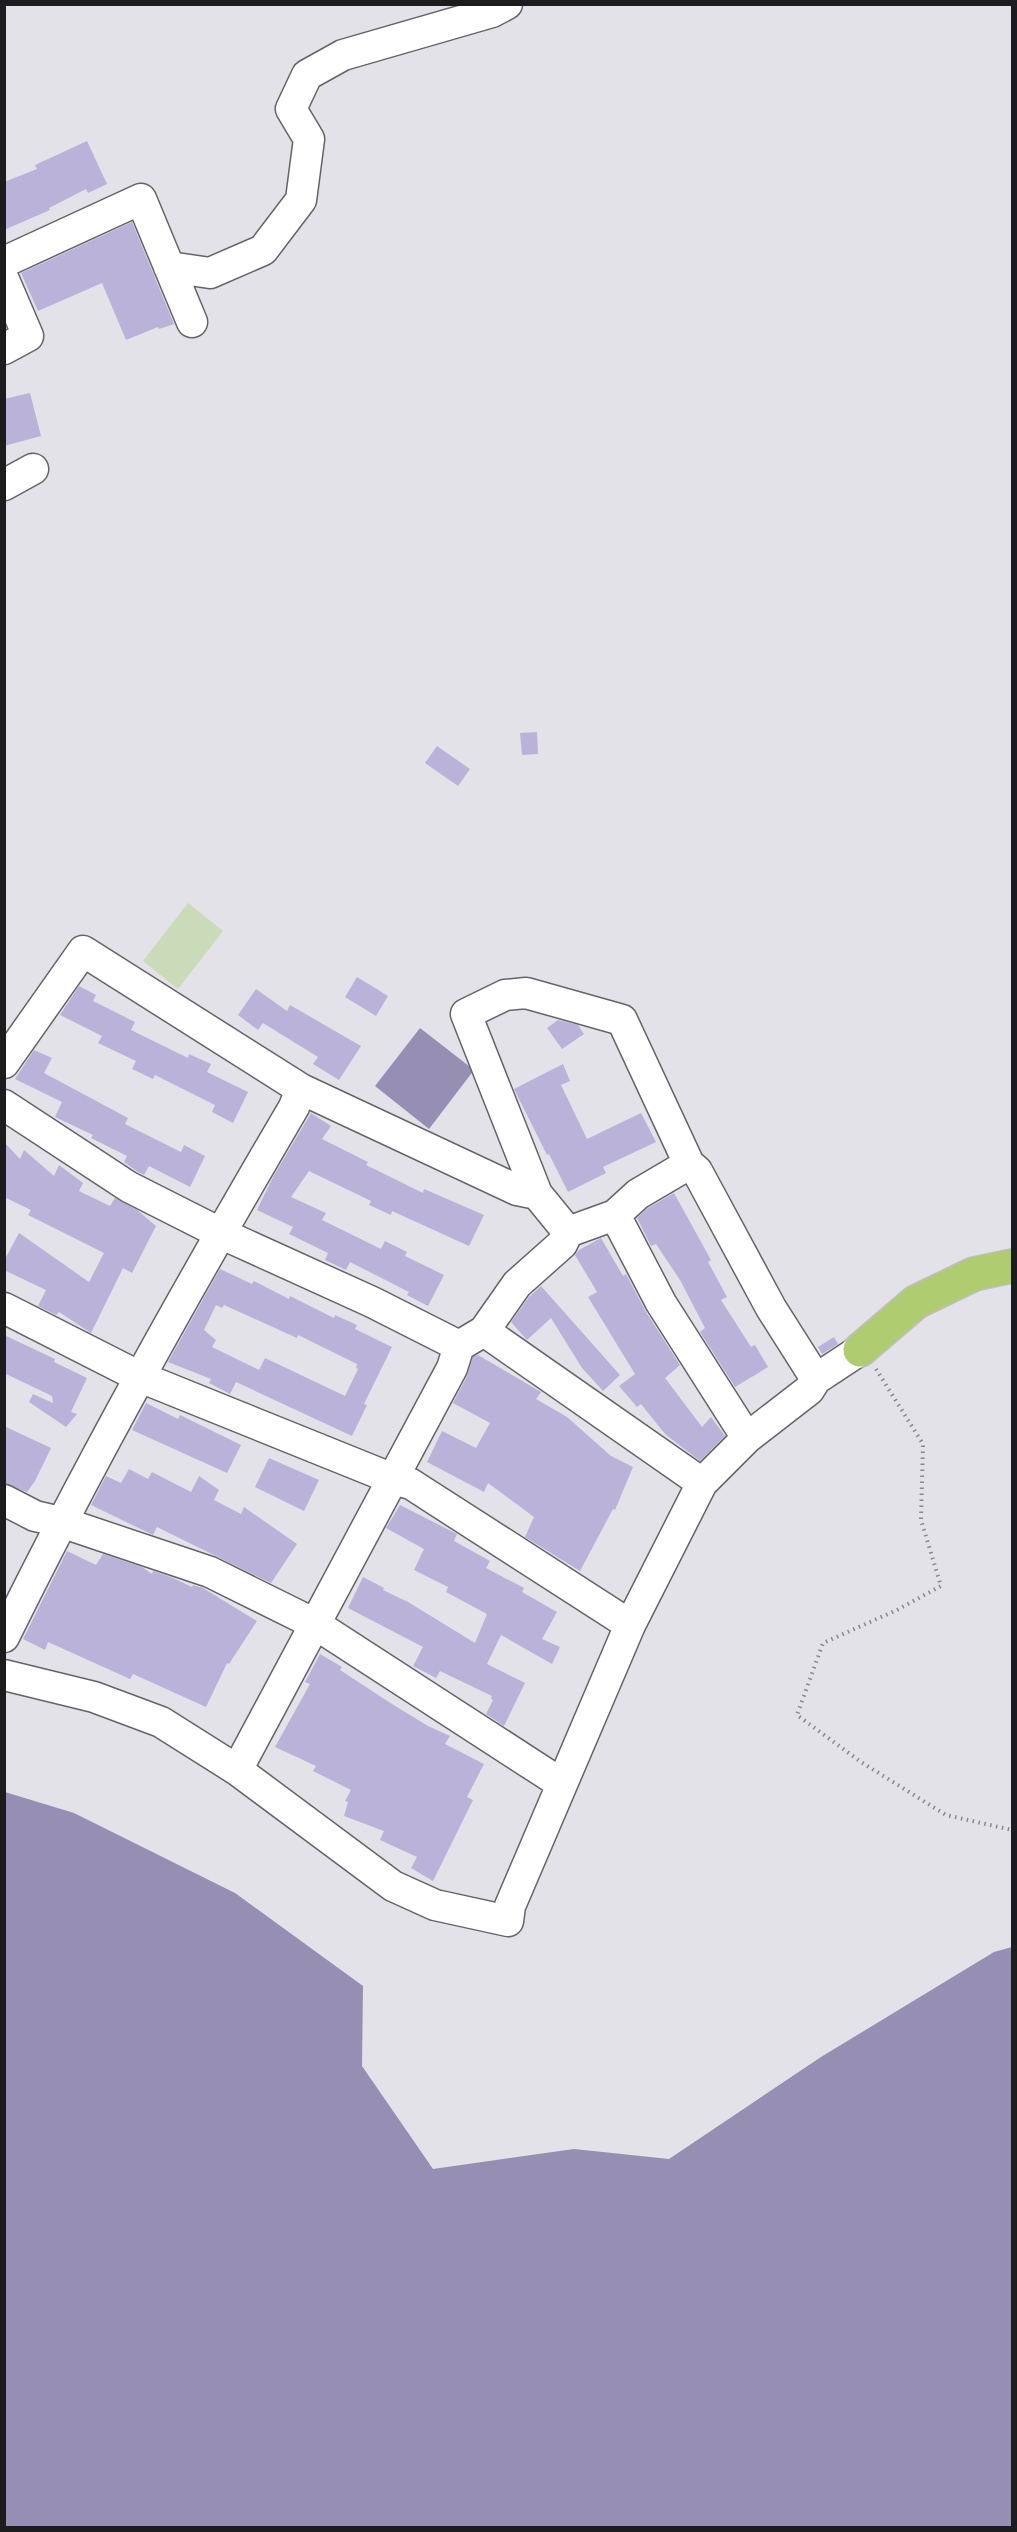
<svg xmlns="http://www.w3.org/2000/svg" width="1017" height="2532" font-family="'Archivo Narrow',sans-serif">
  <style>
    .green { fill: #cbdbb9 }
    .water { fill: #978eb4 }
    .building { fill: #bab2d9; fill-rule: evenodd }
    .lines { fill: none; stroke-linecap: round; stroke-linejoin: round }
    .minor-casing { stroke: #646369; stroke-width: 33 }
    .major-casing { stroke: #bfbfc0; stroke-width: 36 }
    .path { stroke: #89888d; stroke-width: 4; stroke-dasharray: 1.5 4.5; stroke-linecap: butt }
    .minor { stroke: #fff; stroke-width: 30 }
    .major { stroke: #afcd70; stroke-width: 33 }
  </style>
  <rect width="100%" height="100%" fill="#e3e2e9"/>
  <path class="green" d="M188 903 223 931 178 989 143 961Z"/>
  <path class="water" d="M420 1028 474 1070 429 1129 375 1086Z
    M5 1792 74 1813 235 1893 363 1986 362 2066 433 2169 574 2149 669 2159 821 2057 994 1952 1012 1947V2527H5Z"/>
  <path class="building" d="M87 141 107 184 88 193 86 189 49 208 50 210 4 230V182L37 169 35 165Z
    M132 222 174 324 159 329 158 327 126 340 102 283 38 311 21 273Z
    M30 393 41 436 4 446V399Z
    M537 732 538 754 522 755 520 733Z
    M437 746 470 769 458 786 425 763Z
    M357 977 388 996 376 1016 345 997Z
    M79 986 96 995 93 1001 135 1022 131 1030 188 1058 189 1054 211 1064 207 1072 248 1092 233 1123 212 1112 215 1105 155 1075 153 1079 132 1069 136 1061 98 1043 102 1036 60 1015Z
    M256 989 287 1011 290 1005 361 1046 339 1080 313 1064 318 1057 263 1023 258 1030 238 1015Z
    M558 1020 578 1025 584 1034 562 1049 547 1028Z
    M34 1050 52 1058 44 1073 128 1118 125 1124 181 1152 184 1145 205 1156 190 1187 149 1166 144 1175 138 1172 124 1162 127 1156 91 1138 93 1135 55 1117 62 1102 15 1079Z
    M563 1064 570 1081 561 1085 587 1139 641 1113 656 1142 603 1167 606 1173 568 1192 549 1154 547 1155 514 1089Z
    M311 1113 331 1126 322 1139 368 1162 366 1165 423 1193 424 1189 484 1215 469 1246 392 1211 391 1215 369 1205 371 1201 309 1171 291 1197 326 1213 322 1220 381 1249 385 1241 407 1252 405 1256 444 1275 428 1306 407 1295 409 1292 350 1262 346 1270 325 1260 328 1253 289 1234 293 1227 257 1210 273 1177Z
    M4 1142 20 1159 24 1150 54 1176 59 1165 83 1183 79 1191 110 1206 115 1198 137 1210 156 1226 132 1273 123 1268 91 1333 59 1312 56 1315 38 1306 46 1290 4 1270V1261L19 1233 89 1282 104 1253 28 1215 31 1210 4 1197Z
    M674 1193 711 1260 708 1262 727 1297 721 1300 751 1347 755 1345 768 1367 735 1387 700 1332 705 1328 680 1280 656 1244 651 1246 637 1218 648 1208Z
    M601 1238 623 1276 626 1274 646 1312 680 1365 665 1378 702 1427 711 1417 725 1436 700 1461 665 1434 641 1404 637 1407 619 1386 635 1374 588 1297 597 1292 575 1255 579 1250Z
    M220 1269 252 1284 254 1281 289 1299 290 1296 334 1318 335 1315 357 1325 355 1329 392 1347 364 1404 367 1405 352 1436 236 1382 230 1394 209 1383 211 1379 168 1362ZM216 1305 222 1308 224 1305 297 1338 298 1335 357 1364 356 1368 358 1369 345 1396 265 1358 259 1370 212 1347 216 1340 204 1330Z
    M541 1286 620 1375 603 1391 582 1368 551 1318 527 1340 511 1322 529 1297Z
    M4 1335 55 1359 54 1362 87 1378 71 1412 77 1414 66 1427 29 1402 33 1394 53 1403 52 1396 4 1373Z
    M834 1337 838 1344 822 1354 818 1347Z
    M478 1355 541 1392 536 1399 567 1417 611 1456 633 1467 615 1510 613 1509 580 1571 525 1537 534 1517 488 1483 484 1492 427 1462 442 1431 476 1448 490 1423 453 1403 467 1376 473 1357Z
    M146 1403 178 1419 180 1415 241 1445 227 1473 132 1430Z
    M4 1426 51 1448 35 1481 27 1492 4 1483Z
    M269 1458 319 1480 304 1511 255 1487Z
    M129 1469 148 1479 152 1472 191 1492 199 1476 219 1490 214 1500 241 1514 244 1507 297 1544 271 1583 157 1527 153 1535 91 1505 106 1476 121 1483Z
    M400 1505 457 1534 454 1541 490 1561 486 1568 524 1588 522 1592 557 1612 542 1639 560 1647 552 1664 501 1635 487 1664 525 1683 504 1726 486 1714 493 1700 491 1699 492 1696 440 1671 436 1678 413 1666 423 1647 348 1608 363 1577 384 1588 383 1590 408 1602 475 1643 487 1614 446 1592 448 1587 414 1570 424 1549 386 1528Z
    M67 1551 96 1565 103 1554 142 1567 152 1574 153 1571 171 1577 192 1587 193 1585 203 1588 257 1621 229 1664 227 1663 206 1707 133 1674 130 1679 48 1642 45 1650 23 1639Z
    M320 1654 342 1667 340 1670 392 1704 428 1726 450 1736 445 1744 484 1764 467 1797 473 1800 433 1881 411 1868 417 1857 380 1840 384 1831 344 1816 348 1802 345 1801 351 1790 313 1771 316 1766 275 1747 310 1684 305 1682Z"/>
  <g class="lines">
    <g class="minor-casing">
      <path id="minor" d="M4 262 141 199 192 322
        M169 267 210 273 263 250 301 200 309 139 291 109 307 75 343 55 492 12 507 4
        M4 280 28 336 4 349
        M4 485 33 469
        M4 1063 83 951 301 1089 517 1190 537 1194
        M4 1105 129 1187 220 1233 372 1302 459 1346
        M615 1215 661 1303 747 1438
        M568 1232 537 1194 466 1014 505 995 526 993 622 1020 689 1164 697 1171 771 1308 816 1379
        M4 1308 140 1377 393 1479 411 1484 630 1625
        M484 1331 702 1483
        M4 1500 35 1516 61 1522 210 1572 315 1624 562 1784
        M4 1637C93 1456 192 1281 294 1107L301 1089
        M4 1675 94 1697 161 1722 237 1770 393 1886 435 1905 508 1921 510 1906 630 1625 702 1483 747 1438 809 1390 816 1379 860 1350
        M237 1770 452 1368 459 1346 484 1331 517 1284 562 1244 568 1232 615 1215 638 1194 689 1164"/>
    </g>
    <g class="major-casing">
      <path id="major" d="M860 1350 916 1302 974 1274 1012 1266"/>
    </g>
    <path class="path" d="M876 1369 923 1444 921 1520 941 1586 897 1610 823 1643 797 1715 861 1762 946 1815 1012 1830"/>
    <use href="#minor" class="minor"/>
    <use href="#major" class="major"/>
  </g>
  <rect width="1017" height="2532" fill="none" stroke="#1c1b1e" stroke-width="12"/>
</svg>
